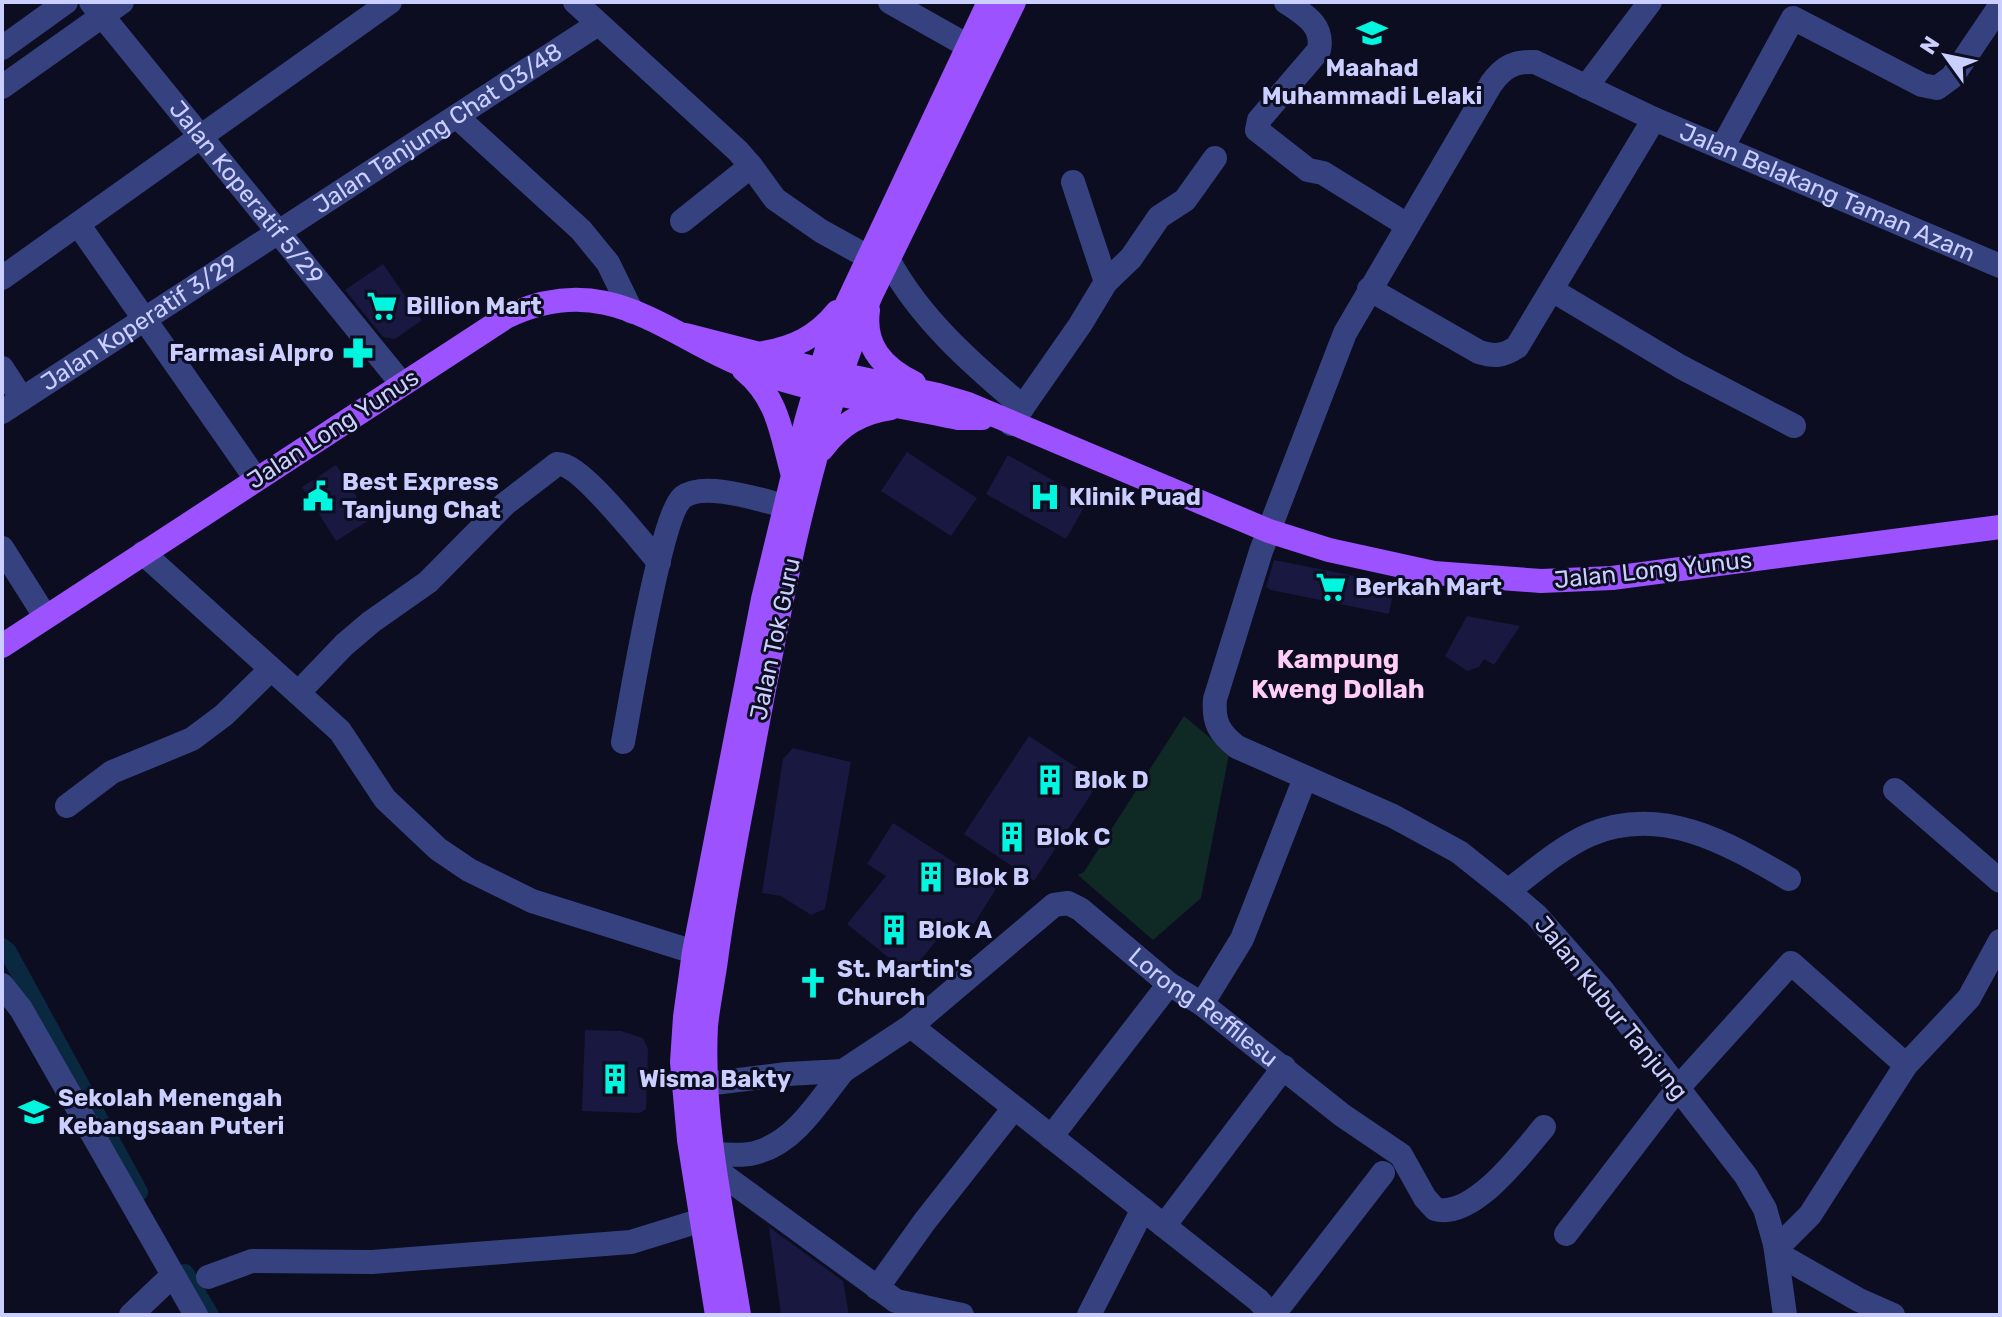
<svg xmlns="http://www.w3.org/2000/svg" width="2002" height="1317" font-family="Rubik,sans-serif">
  <style>
    .green { fill: #0f2a24 }
    .lines { fill: none; stroke-linecap: round; stroke-linejoin: round }
    .canal { stroke: #0a2941; stroke-width: 18 }
    .building { fill: #181841 }
    .minor { stroke: #364280; stroke-width: 24 }
    .major { stroke: #9c52ff; stroke-width: 24 }
    .labels { text-anchor: middle; dominant-baseline: central; stroke-width: 6; stroke-linejoin: round; paint-order: stroke }
    .poi-label { font-size: 24px; font-weight: bold; fill: #cbcfff; stroke: #0c0d20; text-anchor: start }
    .street-label { font-size: 24px; fill: #cbcfff; stroke: #0c0d20 }
    .neighbourhood-label { font-size: 26px; font-weight: bold; fill: #ffcdf7; stroke: #0c0d20 }
  </style>
  <rect width="100%" height="100%" fill="#0c0d20"/>
  <path class="green" d="M1184 716 1229 754 1201 898 1153 940 1078 875 1084 872Z"/>
  <g class="lines">
    <path class="canal" d="M2 947 8 952 139 1192
      M185 1273 210 1315"/>
  </g>
  <path class="building" d="M383 264 422 320 395 339 383 337 345 290Z
    M907 452 977 498 951 536 881 491Z
    M1008 455 1088 500 1066 539 986 494Z
    M336 465 371 519 336 541 302 487Z
    M1274 560 1395 584 1389 614 1271 590 1266 587Z
    M1467 616 1520 626 1494 665 1484 659 1479 667 1467 671 1445 656Z
    M1029 736 1099 782 1034 881 964 834Z
    M793 748 851 762 825 909 811 915 781 896 762 893 783 759Z
    M893 823 996 889 970 930 954 919 909 974 847 924 886 876 867 864Z
    M585 1030 621 1031 643 1038 648 1049 646 1109 640 1113 582 1111Z
    M769 1227 843 1281 849 1315H781Z"/>
  <g class="lines">
    <g class="minor">
      <path id="s1" d="M91 2 402 384"/>
      <path d="M575 2 738 151 751 166 682 221"/>
      <path d="M890 2 968 46"/>
      <path d="M1286 2C1305 15 1324 25 1319 50L1259 120 1257 130 1308 170 1323 173 1407 225"/>
      <path d="M2 48 66 2"/>
      <path d="M2 87 122 2"/>
      <path d="M1586 87 1650 2"/>
      <path d="M457 117 581 230 608 263 632 312"/>
      <path d="M1722 148 1793 18 1922 85 1937 88 1952 77 2000 6"/>
      <path d="M751 166 775 199 821 231 868 257"/>
      <path d="M1073 182 1106 282"/>
      <path d="M78 224 256 479"/>
      <path d="M888 259C919 318 973 365 1023 407"/>
      <path d="M2 278 390 2"/>
      <path d="M1369 289 1479 352C1495 357 1503 356 1517 347L1654 119"/>
      <path d="M1552 290 1681 367 1794 426"/>
      <path d="M2 368 22 399"/>
      <path id="s2" d="M2 412 598 24"/>
      <path d="M1011 424 1080 325 1106 282 1131 258 1159 217 1185 200 1215 158"/>
      <path d="M2 548 45 616"/>
      <path d="M143 553 340 731 385 799 438 849 469 870 532 901 694 952"/>
      <path d="M298 693 344 645 371 622 428 582 505 504 557 464C580 462 641 542 659 562"/>
      <path d="M623 742C630 705 661 514 683 497 704 481 760 500 785 506"/>
      <path d="M1895 790 2000 881"/>
      <path d="M67 806 112 772 192 739 224 715 270 670"/>
      <path d="M1508 891C1533 872 1560 848 1589 835 1661 804 1727 843 1789 879"/>
      <path d="M2 985 21 1009 196 1315"/>
      <path d="M1202 1004 1242 939 1305 778"/>
      <path d="M911 1026 1258 1300 1272 1315"/>
      <path id="s3" d="M706 1084 787 1074 843 1071 911 1026 1054 905 1068 903 1080 909 1169 984 1202 1004 1342 1115 1401 1155 1425 1198 1435 1209C1473 1220 1523 1152 1544 1127"/>
      <path d="M1051 1137 1169 984"/>
      <path d="M714 1154C728 1154 744 1157 758 1152 796 1141 819 1101 843 1071"/>
      <path d="M716 1170 896 1301 962 1315"/>
      <path d="M1164 1226 1284 1067"/>
      <path d="M1566 1234 1678 1088 1791 963 1906 1065"/>
      <path d="M1775 1244 1785 1240 1810 1215 1906 1065 1969 998 2000 941"/>
      <path d="M1778 1254 1859 1300 1893 1315"/>
      <path d="M208 1277 252 1261 372 1262 631 1242 702 1220"/>
      <path d="M877 1288 925 1221 1014 1108"/>
      <path d="M131 1315 172 1276"/>
      <path d="M1089 1315 1143 1209"/>
      <path d="M1273 1315 1383 1173"/>
      <path id="s4" d="M1785 1315 1775 1244 1765 1209 1746 1176 1603 991 1536 915 1508 891 1459 852 1393 816 1237 747C1219 733 1213 722 1215 699L1261 551 1345 333 1491 84C1503 67 1514 61 1535 62L1654 119 2000 266"/>
    </g>
    <path class="major" d="M868 310C863 346 883 368 914 383
      M686 335 821 370 938 395 968 404 1269 531 1329 550 1434 573 1541 581 1612 578 2000 527
      M763 353C793 348 817 337 837 312
      M744 370C778 398 781 432 792 472
      M822 449C840 425 861 412 891 408
      M2 646 506 317C614 265 672 344 768 375 829 395 895 405 958 418H982
      M717 1315 689 1140 682 1062 685 1017 694 952 763 599 806 422 829 342 989 2
      M739 1315C724 1221 701 1122 706 1026 708 1005 713 982 716 960 724 898 736 837 748 775 777 619 808 442 871 295L1014 2"/>
  </g>
  <defs>
    <g id="school-bare" transform="scale(2.4)"><path d="M0-5L7-2L0 1L-7-2ZM-4 1L0 2.5L4 1V4Q0 6-4 4Z" fill="#00f6de" stroke="#0c0d20" stroke-width="2.5" paint-order="stroke"/></g>
    <g id="supermarket-bare" transform="scale(2.4)"><path d="M-6-5.5h2.5l.6 2H6L4.5 2H-2.5L-4.4-4H-6ZM-1.5 3.2a1.3 1.3 0 1 0 .1 0ZM3 3.2a1.3 1.3 0 1 0 .1 0Z" fill="#00f6de" stroke="#0c0d20" stroke-width="2.5" paint-order="stroke"/></g>
    <g id="pharmacy-bare" transform="scale(2.4)"><path d="M-2-6h4v4h4v4h-4v4h-4v-4h-4v-4h4Z" fill="#00f6de" stroke="#0c0d20" stroke-width="2.5" paint-order="stroke"/></g>
    <g id="civic-bare" transform="scale(2.4)"><path d="M-.6-6.5H3V-4.5H.6V-3L4-1V1h2V6H-6V1h2V-1L-.6-3ZM-1.2 2.5V6h2.4V2.5Z" fill="#00f6de" stroke="#0c0d20" stroke-width="2.5" paint-order="stroke"/></g>
    <g id="hospital-bare" transform="scale(2.4)"><path d="M-5-5h3v3.5h4V-5h3V5h-3V1.5h-4V5h-3Z" fill="#00f6de" stroke="#0c0d20" stroke-width="2.5" paint-order="stroke"/></g>
    <g id="building-bare" transform="scale(2.4)"><path d="M-4-6H4V6H1V3H-1V6H-4ZM-2.5-4.3h1.7v1.8h-1.7ZM.8-4.3h1.7v1.8H.8ZM-2.5-1h1.7V.8h-1.7ZM.8-1h1.7V.8H.8Z" fill="#00f6de" stroke="#0c0d20" stroke-width="2.5" paint-order="stroke"/></g>
    <g id="church-bare" transform="scale(2.4)"><path d="M-1.2-6h2.4v3.5h3.3v2.4h-3.3V6h-2.4V-.1h-3.3v-2.4h3.3Z" fill="#00f6de" stroke="#0c0d20" stroke-width="2.5" paint-order="stroke"/></g>
  </defs>
  <g fill-rule="evenodd">
    <use href="#school-bare" x="1372" y="33"/>
    <use href="#supermarket-bare" x="382" y="306"/>
    <use href="#pharmacy-bare" x="358" y="353"/>
    <use href="#civic-bare" x="318" y="496"/>
    <use href="#hospital-bare" x="1045" y="497"/>
    <use href="#supermarket-bare" x="1331" y="587"/>
    <use href="#building-bare" x="1050" y="780"/>
    <use href="#building-bare" x="1012" y="837"/>
    <use href="#building-bare" x="931" y="877"/>
    <use href="#building-bare" x="894" y="930"/>
    <use href="#church-bare" x="813" y="983"/>
    <use href="#building-bare" x="615" y="1079"/>
    <use href="#school-bare" x="34" y="1112"/>
  </g>
  <g class="labels">
    <g class="poi-label">
      <text x="1372" y="68" text-anchor="middle">Maahad<tspan x="1372" dy="28">Muhammadi Lelaki</tspan></text>
      <text x="406" y="306">Billion Mart</text>
      <text x="334" y="353" text-anchor="end">Farmasi Alpro</text>
      <text x="342" y="482">Best Express<tspan x="342" dy="28">Tanjung Chat</tspan></text>
      <text x="1069" y="497">Klinik Puad</text>
      <text x="1355" y="587">Berkah Mart</text>
      <text x="1074" y="780">Blok D</text>
      <text x="1036" y="837">Blok C</text>
      <text x="955" y="877">Blok B</text>
      <text x="918" y="930">Blok A</text>
      <text x="837" y="969">St. Martin's<tspan x="837" dy="28">Church</tspan></text>
      <text x="639" y="1079">Wisma Bakty</text>
      <text x="58" y="1098">Sekolah Menengah<tspan x="58" dy="28">Kebangsaan Puteri</tspan></text>
    </g>
    <g class="street-label">
      <text stroke="none"><textPath href="#s2" startOffset="520">Jalan Tanjung Chat 03/48</textPath></text>
      <text stroke="none"><textPath href="#s4" startOffset="1932">Jalan Belakang Taman Azam</textPath></text>
      <text stroke="none"><textPath href="#s1" startOffset="246">Jalan Koperatif 5/29</textPath></text>
      <text stroke="none"><textPath href="#s2" startOffset="164">Jalan Koperatif 3/29</textPath></text>
      <text transform="translate(333 429) rotate(-33)">Jalan Long Yunus</text>
      <text transform="translate(1653 570) rotate(-6)">Jalan Long Yunus</text>
      <text transform="translate(775 639) rotate(-78)">Jalan Tok Guru</text>
      <text stroke="none"><textPath href="#s3" startOffset="592">Lorong Reffilesu</textPath></text>
      <text transform="translate(1611 1008) rotate(51)">Jalan Kubur Tanjung</text>
    </g>
    <g class="neighbourhood-label">
      <text x="1338" y="659">Kampung<tspan x="1338" dy="30">Kweng Dollah</tspan></text>
    </g>
  </g>
  <rect width="2002" height="1317" fill="none" stroke="#cbcfff" stroke-width="8"/>
  <g transform="translate(1946 56) rotate(303)" stroke="#0c0d20" stroke-width="6" paint-order="stroke">
  <path d="M0-6L14 30L0 20L-14 30Z" fill="#cbcfff"/>
  <text y="-12" font-size="22" font-weight="bold" text-anchor="middle" fill="#cbcfff">N</text>
  </g>
</svg>
